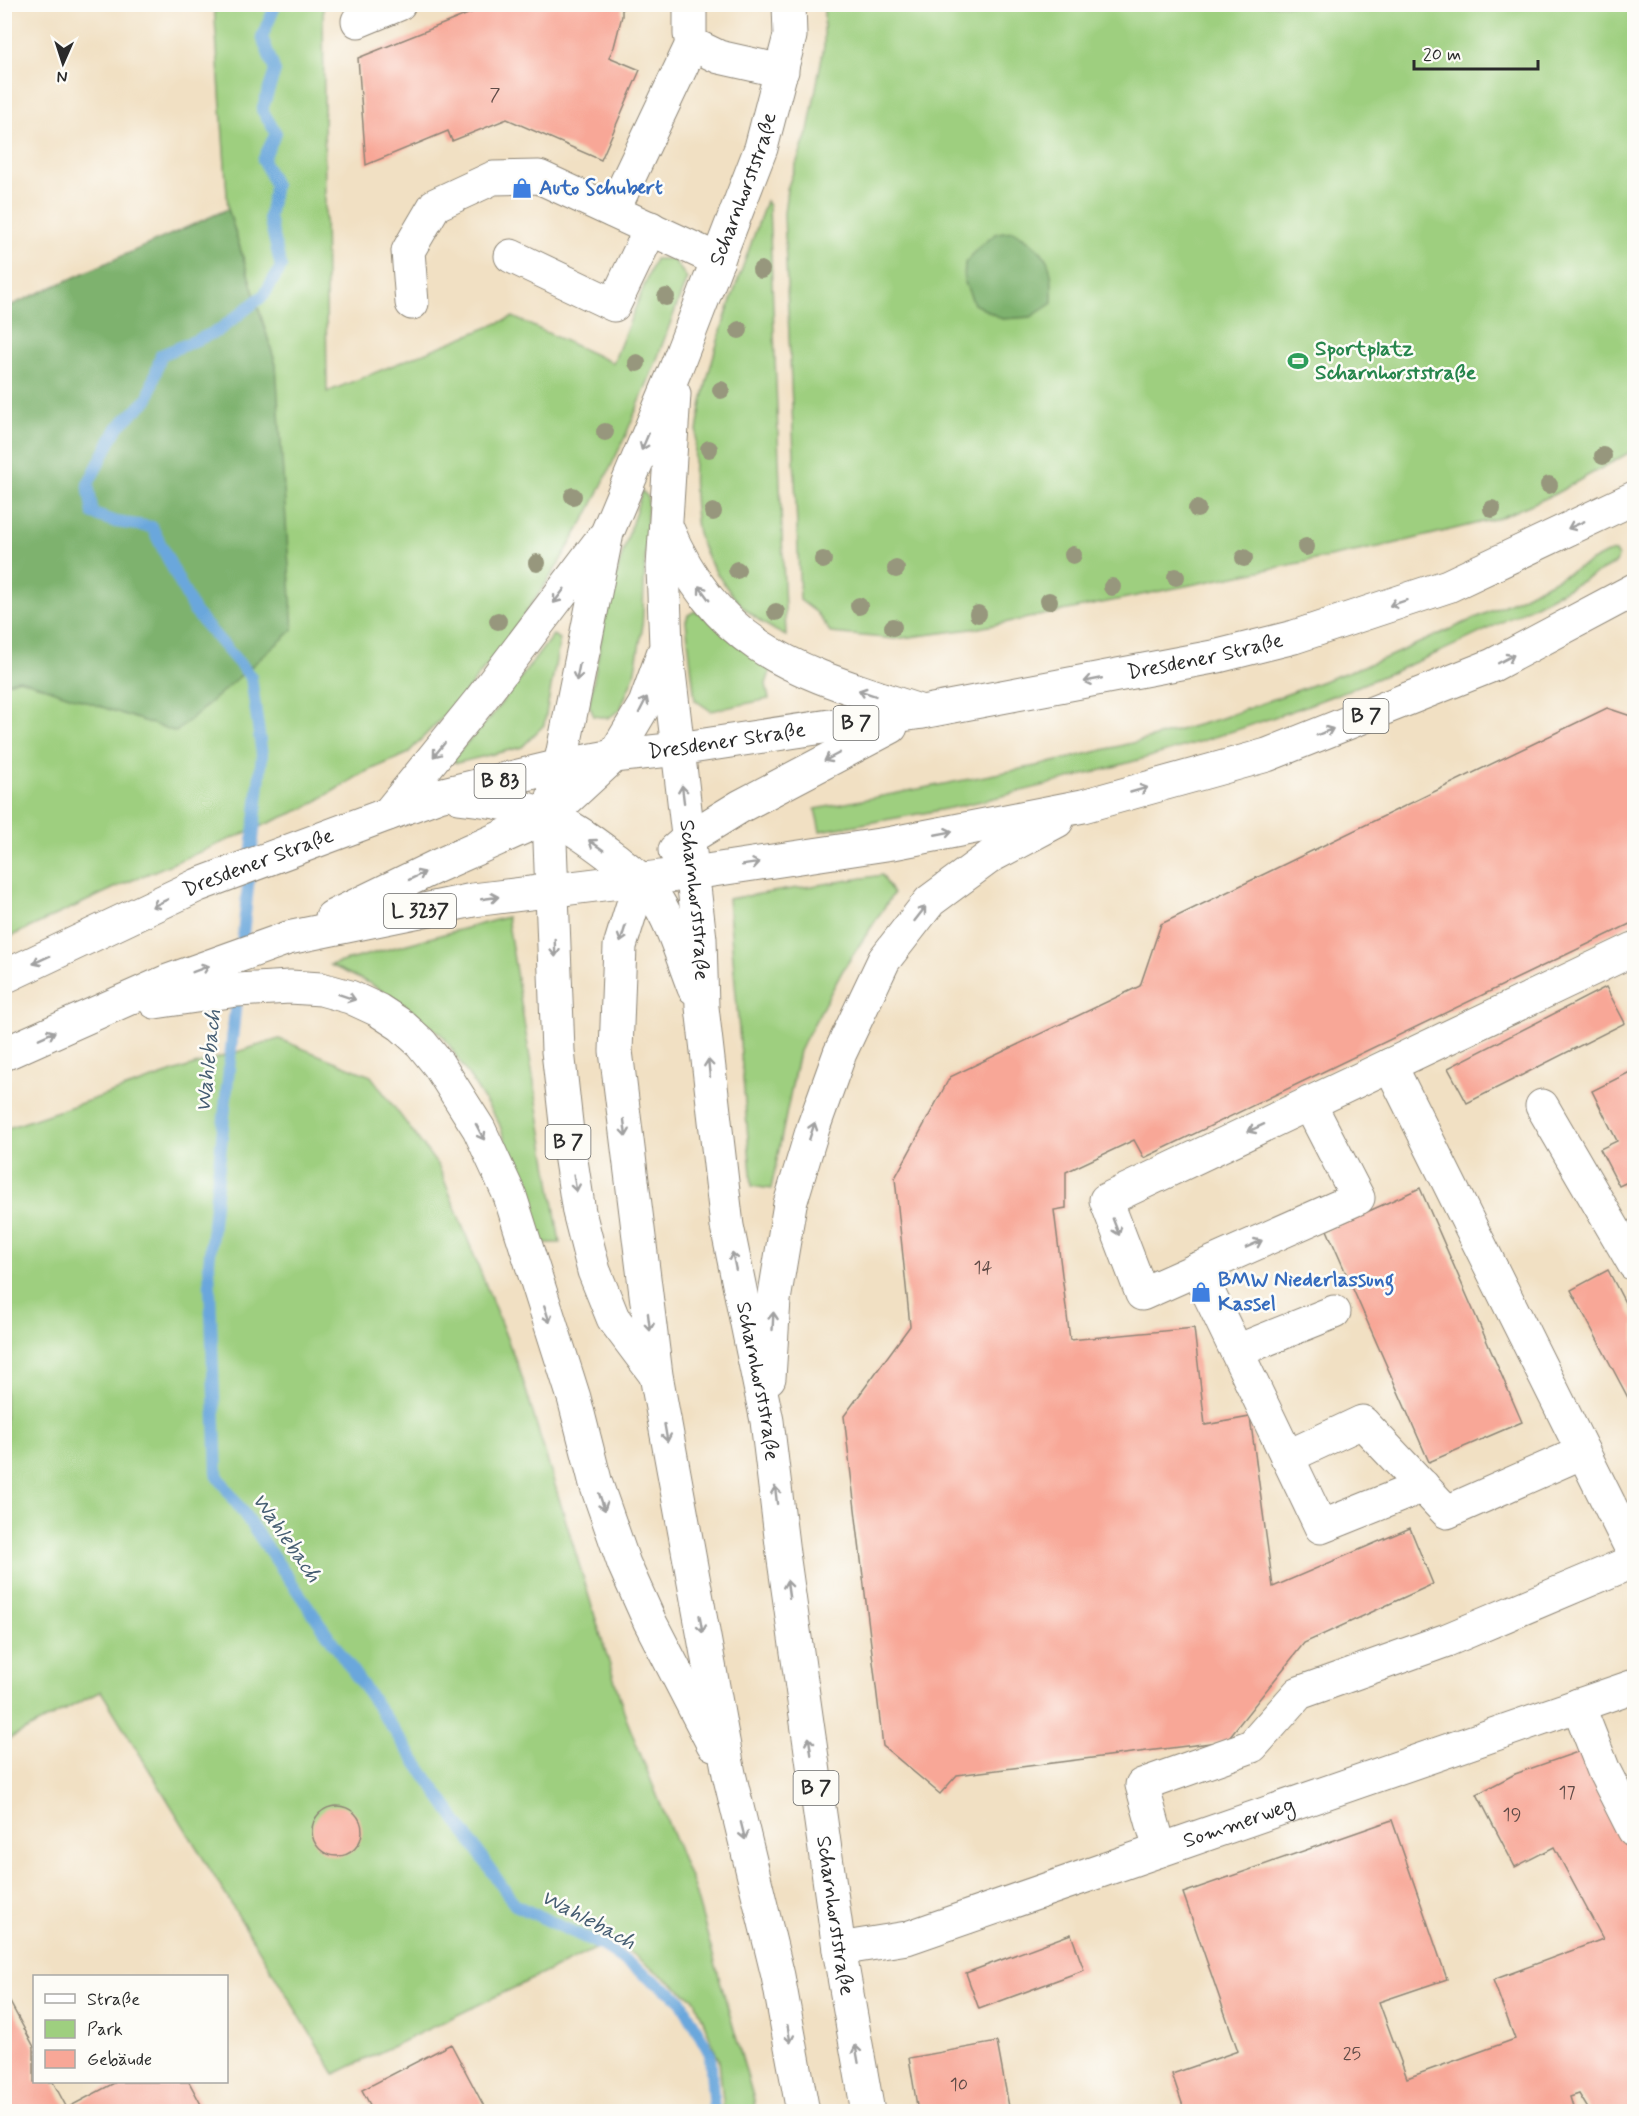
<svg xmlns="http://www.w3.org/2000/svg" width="1639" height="2116" font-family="Mynerve,sans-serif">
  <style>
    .green { fill: #9ecf7f; stroke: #647d55; stroke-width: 1.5 }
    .forest { fill: #7eb26e; stroke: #546e4c; stroke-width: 1.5 }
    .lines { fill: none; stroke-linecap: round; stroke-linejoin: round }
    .stream { stroke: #6ba7dc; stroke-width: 12 }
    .building { fill: #f8a797 }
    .minor-casing { stroke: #8e8677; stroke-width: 35 }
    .major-casing { stroke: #8e8677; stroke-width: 35 }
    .minor { stroke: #fff; stroke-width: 33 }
    .major { stroke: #fff; stroke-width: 33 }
    .tree { fill: #97977d }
    .oneway { stroke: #a0a0a0 }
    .labels { text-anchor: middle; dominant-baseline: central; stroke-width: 5; stroke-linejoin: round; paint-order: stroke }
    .number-label { font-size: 18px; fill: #5e4a46 }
    .shield { fill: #fdfcf7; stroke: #6a6a68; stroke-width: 1.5 }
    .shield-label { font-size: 20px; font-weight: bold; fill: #2b2b2b }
    .shop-label { font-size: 21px; font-weight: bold; fill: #366cbe; stroke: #fdfcf7; text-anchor: start }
    .street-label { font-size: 21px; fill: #2b2b2b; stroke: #fdfcf7 }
    .leisure-label { font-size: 21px; font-weight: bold; fill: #27864d; stroke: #fdfcf7; text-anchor: start }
    .water-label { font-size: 22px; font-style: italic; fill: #455d72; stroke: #fdfcf7 }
  </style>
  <rect width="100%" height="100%" fill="#fdfcf7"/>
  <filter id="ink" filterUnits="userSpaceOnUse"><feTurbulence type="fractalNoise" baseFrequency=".0167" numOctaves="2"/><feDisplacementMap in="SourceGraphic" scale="12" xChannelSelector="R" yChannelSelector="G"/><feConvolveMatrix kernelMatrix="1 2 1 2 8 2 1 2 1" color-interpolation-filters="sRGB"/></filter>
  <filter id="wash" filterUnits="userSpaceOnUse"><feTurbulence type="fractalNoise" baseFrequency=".008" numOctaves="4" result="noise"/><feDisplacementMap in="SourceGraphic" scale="24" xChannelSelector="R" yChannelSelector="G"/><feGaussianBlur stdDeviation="1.35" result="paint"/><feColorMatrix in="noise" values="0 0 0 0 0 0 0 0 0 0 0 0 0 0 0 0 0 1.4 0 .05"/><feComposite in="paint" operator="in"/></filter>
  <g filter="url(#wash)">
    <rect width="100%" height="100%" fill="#f1e0c3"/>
    <path class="green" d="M214 5H323L327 392 513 317 613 363 655 259H673L687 278 654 367 625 437 590 510 553 573 507 640 461 698 407 754 363 773 307 807 121 885 5 939 4 684 19 679 276 365 228 209Z
      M824 5H1634V450L1553 495 1499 518 1393 544 979 628 895 639 831 633 817 613 800 600 784 214 787 189 808 131 824 46Z
      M766 201 769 206 786 636C762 625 743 610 727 588 716 573 704 554 699 536 696 528 696 518 695 509 684 408 734 296 766 201Z
      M642 491 648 497 642 631 634 675 620 710 608 718 594 716 589 705 605 619 620 562Z
      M1615 552 1618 557 1616 563C1557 594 1498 626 1437 653 1327 702 1211 741 1095 772 1045 785 995 799 945 809 904 817 862 824 820 831L815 809 1041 765 1144 740 1222 718 1383 659 1516 600 1607 553Z
      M695 611 701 614 772 666 766 684 769 699 711 711 695 700 686 621 688 615Z
      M553 635 560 639 544 725 522 747 457 763 454 762 453 758 490 718Z
      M882 875 893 894 843 970 799 1051 771 1189 752 1186 728 899Z
      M507 917 560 1243H541L499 1123 444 1037 411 1010 371 984 330 965Z
      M279 1039 371 1076 439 1167 521 1374 626 1718 694 1888 754 2100 755 2111H724L719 2060 695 2000 613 1940 335 2074 101 1691 5 1741V1129L185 1068Z"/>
    <path class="forest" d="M228 209 276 365 293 630 176 732 19 679 5 684V308Z
      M1013 231C1049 252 1053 262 1052 303L1031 317 1002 319 974 304 964 280 965 263 978 248 997 233Z"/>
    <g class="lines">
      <path class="stream" d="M241 953 262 755 251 677 194 611 152 527 116 522 93 514 88 484 117 428 148 399 161 355 218 331 264 295 281 267 269 217 275 185 263 160 276 133 262 110 275 71 262 37 274 9 271 4
        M237 991 209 1263 217 1475 515 1905 603 1946 680 1999 710 2054 714 2112"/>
    </g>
    <g id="blocks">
      <path class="building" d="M493 4H622V16L614 47 609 57 640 70 601 160 507 119 452 141 448 131 366 165 358 58Z
        M1607 708 1634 717V922L1144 1158 1134 1140 1066 1172V1208L1054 1210 1070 1340 1194 1328 1205 1425 1250 1417 1273 1587 1410 1528 1433 1584 1304 1643 1226 1741 957 1775 940 1794 883 1746 844 1416 910 1326 895 1178 950 1077 1140 986 1161 924Z
        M1606 987 1625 1023 1467 1103 1448 1068Z
        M1634 1070V1179L1619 1186 1600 1149 1617 1141 1592 1091Z
        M1420 1188 1522 1422 1429 1462 1327 1230Z
        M1608 1270 1634 1320V1409L1571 1290Z
        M1589 1748 1616 1812 1634 1848V2112H1590L1579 2094 1570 2097 1574 2110 1570 2112H1185L1172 2074 1238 2051 1183 1893 1392 1820 1447 1979 1379 2002 1407 2078 1515 2039 1493 1980 1603 1939 1554 1847 1515 1867 1477 1794 1515 1774Z
        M312 1831a25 25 0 1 1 50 0a25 25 0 1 1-50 0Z
        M1071 1934 1084 1970 979 2009 966 1973Z
        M4 1991 34 2047V2082H53L67 2108 116 2082H189L205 2112H4Z
        M997 2042 1010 2112H918L909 2058Z
        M451 2044 487 2112H374L362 2090Z"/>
    </g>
  </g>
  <g filter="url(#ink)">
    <use href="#blocks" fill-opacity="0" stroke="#8e8677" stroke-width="1.5"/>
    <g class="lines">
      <g class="minor-casing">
        <g id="minor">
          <path d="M690 4V34L692 44 719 57 782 71"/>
          <path d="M358 21 399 4"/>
          <path d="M613 211 692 44"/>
          <path d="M511 256 614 305 651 228"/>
          <path d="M412 303 408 251 435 205 493 178 539 177 718 260"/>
          <path d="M674 394 663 567 666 647 678 749"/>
          <path d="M666 526C721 655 800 671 922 712"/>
          <path d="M614 756 645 704 663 654"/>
          <path id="s1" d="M560 766 607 533 676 368 761 148 790 36 789 4"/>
          <path d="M388 814 481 699 602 539"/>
          <path d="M1390 1065 1634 1554"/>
          <path d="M1309 1103 1358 1198 1142 1294 1106 1200 1634 949"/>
          <path d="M1542 1106 1634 1264"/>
          <path d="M1197 1269 1321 1527 1423 1486"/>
          <path d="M1237 1351 1334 1312"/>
          <path d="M1287 1457 1362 1422 1447 1512 1583 1452"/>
          <path d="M1578 1705 1604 1771 1634 1830"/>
          <path d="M1160 1850 1142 1785 1252 1746 1299 1693 1447 1640 1634 1561"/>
          <path id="s2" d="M839 1949 907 1938 1634 1686"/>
        </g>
      </g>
      <g class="major-casing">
        <g id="major">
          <path id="s3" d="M678 749 700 939 702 1007 727 1226 767 1421 783 1553 839 1949 868 2112"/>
          <path d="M560 766 549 816 558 1051 568 1141 579 1212 594 1271 613 1318 655 1374"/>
          <path d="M459 797C489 800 520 805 548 816 572 826 594 843 614 858 629 870 643 880 654 896 673 923 682 958 694 988"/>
          <path d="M675 850 689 838 741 806 891 727"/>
          <path d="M641 878 620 946 616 1051 656 1375 729 1774 778 1976 803 2112"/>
          <path d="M332 917 435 867 549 816 614 756"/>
          <path id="s4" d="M4 977 198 885 439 795 560 766 614 756 678 749 922 712 1218 656 1294 637 1448 586 1634 498"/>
          <path d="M155 1002 237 990 290 987 321 989 350 997 378 1010 401 1025 421 1043 438 1064 479 1129 510 1196 574 1398 596 1484 624 1564 650 1622 713 1744"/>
          <path d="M4 1054 168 981 288 938 473 900 693 873 893 843 1083 806 1267 755 1493 665 1634 590"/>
          <path d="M769 1378 774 1300 790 1204 813 1128 840 1053 884 960 930 901 991 856 1057 821"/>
        </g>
      </g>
      <use href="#minor" class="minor"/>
      <use href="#major" class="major"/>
    </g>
    <g class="tree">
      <circle cx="761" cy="270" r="9"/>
      <circle cx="666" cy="297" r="9"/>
      <circle cx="739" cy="330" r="9"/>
      <circle cx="637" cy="363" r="9"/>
      <circle cx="721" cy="390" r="9"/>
      <circle cx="605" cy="432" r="9"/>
      <circle cx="709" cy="449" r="9"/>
      <circle cx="1603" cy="456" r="9"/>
      <circle cx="1549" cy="485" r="9"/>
      <circle cx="573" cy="496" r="9"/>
      <circle cx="1197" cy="509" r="9"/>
      <circle cx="1492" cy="509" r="9"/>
      <circle cx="713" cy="512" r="9"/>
      <circle cx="1306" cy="547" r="9"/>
      <circle cx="1073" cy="555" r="9"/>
      <circle cx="1244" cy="558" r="9"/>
      <circle cx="823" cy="560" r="9"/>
      <circle cx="537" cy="563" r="9"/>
      <circle cx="896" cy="569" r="9"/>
      <circle cx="737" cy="570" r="9"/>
      <circle cx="1176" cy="577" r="9"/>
      <circle cx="1112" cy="587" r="9"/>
      <circle cx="1049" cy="601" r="9"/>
      <circle cx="859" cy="606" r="9"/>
      <circle cx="776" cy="612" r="9"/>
      <circle cx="978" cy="614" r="9"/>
      <circle cx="498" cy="621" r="9"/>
      <circle cx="893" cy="627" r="9"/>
    </g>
    <defs><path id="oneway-shaft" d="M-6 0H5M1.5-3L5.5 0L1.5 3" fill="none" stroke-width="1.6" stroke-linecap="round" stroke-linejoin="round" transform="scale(1.5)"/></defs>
    <g class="oneway">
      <use href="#oneway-shaft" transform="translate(645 442) rotate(113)"/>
      <use href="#oneway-shaft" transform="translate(1576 525) rotate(156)"/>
      <use href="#oneway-shaft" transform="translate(704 593) rotate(-126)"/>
      <use href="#oneway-shaft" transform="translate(559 596) rotate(127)"/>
      <use href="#oneway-shaft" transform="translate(1398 603) rotate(162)"/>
      <use href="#oneway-shaft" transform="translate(1506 659) rotate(-28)"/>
      <use href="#oneway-shaft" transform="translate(578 672) rotate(101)"/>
      <use href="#oneway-shaft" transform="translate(1093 680) rotate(169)"/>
      <use href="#oneway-shaft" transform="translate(867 693) rotate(-161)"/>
      <use href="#oneway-shaft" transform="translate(643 705) rotate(-63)"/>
      <use href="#oneway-shaft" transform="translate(1325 732) rotate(-22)"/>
      <use href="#oneway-shaft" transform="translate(439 750) rotate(129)"/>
      <use href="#oneway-shaft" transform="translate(832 757) rotate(152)"/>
      <use href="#oneway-shaft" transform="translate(1139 790) rotate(-16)"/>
      <use href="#oneway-shaft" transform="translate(683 794) rotate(-97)"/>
      <use href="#oneway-shaft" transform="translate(944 833) rotate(-11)"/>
      <use href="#oneway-shaft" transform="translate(596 845) rotate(-145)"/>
      <use href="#oneway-shaft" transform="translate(751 864) rotate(-9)"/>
      <use href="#oneway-shaft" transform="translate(417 876) rotate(-26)"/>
      <use href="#oneway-shaft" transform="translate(490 898) rotate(-8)"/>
      <use href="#oneway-shaft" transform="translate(160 903) rotate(154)"/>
      <use href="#oneway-shaft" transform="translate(920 914) rotate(-52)"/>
      <use href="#oneway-shaft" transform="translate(623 934) rotate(107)"/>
      <use href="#oneway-shaft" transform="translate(555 948) rotate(88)"/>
      <use href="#oneway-shaft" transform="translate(41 960) rotate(155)"/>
      <use href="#oneway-shaft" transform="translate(201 969) rotate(-21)"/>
      <use href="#oneway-shaft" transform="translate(347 997) rotate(18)"/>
      <use href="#oneway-shaft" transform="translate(47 1035) rotate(-24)"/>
      <use href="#oneway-shaft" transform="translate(709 1068) rotate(-96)"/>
      <use href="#oneway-shaft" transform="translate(625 1128) rotate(83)"/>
      <use href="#oneway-shaft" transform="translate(1256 1128) rotate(155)"/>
      <use href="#oneway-shaft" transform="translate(812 1131) rotate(-72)"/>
      <use href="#oneway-shaft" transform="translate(480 1132) rotate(62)"/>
      <use href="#oneway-shaft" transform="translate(575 1183) rotate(81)"/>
      <use href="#oneway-shaft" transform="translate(1116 1227) rotate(69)"/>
      <use href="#oneway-shaft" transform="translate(1254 1244) rotate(-24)"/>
      <use href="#oneway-shaft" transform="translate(734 1261) rotate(-102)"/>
      <use href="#oneway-shaft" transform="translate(547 1314) rotate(72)"/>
      <use href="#oneway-shaft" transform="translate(773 1321) rotate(-87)"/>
      <use href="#oneway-shaft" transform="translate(649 1322) rotate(83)"/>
      <use href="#oneway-shaft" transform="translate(666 1433) rotate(80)"/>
      <use href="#oneway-shaft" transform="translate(776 1495) rotate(-97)"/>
      <use href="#oneway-shaft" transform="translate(602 1502) rotate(71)"/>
      <use href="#oneway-shaft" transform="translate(788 1589) rotate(-98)"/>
      <use href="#oneway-shaft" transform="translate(701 1624) rotate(80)"/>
      <use href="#oneway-shaft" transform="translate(810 1746) rotate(-98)"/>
      <use href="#oneway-shaft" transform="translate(743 1831) rotate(76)"/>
      <use href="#oneway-shaft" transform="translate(789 2034) rotate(80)"/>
      <use href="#oneway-shaft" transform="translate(857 2054) rotate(-100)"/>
    </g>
  </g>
  <defs>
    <g id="shop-bare" transform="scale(1.62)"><path d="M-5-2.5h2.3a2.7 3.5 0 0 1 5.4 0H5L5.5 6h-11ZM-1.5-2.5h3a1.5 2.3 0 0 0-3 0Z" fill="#3f7fe0" stroke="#fdfcf7" stroke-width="2.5" paint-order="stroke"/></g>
    <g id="stadium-bare" transform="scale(1.62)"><path d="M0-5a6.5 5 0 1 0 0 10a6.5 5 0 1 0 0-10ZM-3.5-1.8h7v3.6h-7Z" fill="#2e9e5b" stroke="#fdfcf7" stroke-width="2.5" paint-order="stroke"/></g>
  </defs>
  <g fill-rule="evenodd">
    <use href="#shop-bare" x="522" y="188"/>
    <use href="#stadium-bare" x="1298" y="361"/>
    <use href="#shop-bare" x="1201" y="1292"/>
  </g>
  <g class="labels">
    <g class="number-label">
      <text x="495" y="95">7</text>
      <text x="983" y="1268">14</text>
      <text x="1567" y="1793">17</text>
      <text x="1512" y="1815">19</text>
      <text x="1352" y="2054">25</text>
      <text x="959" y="2085">10</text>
    </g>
    <g class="shield">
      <rect x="1343.5" y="699" width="45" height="34" rx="4.5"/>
      <rect x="833.5" y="706" width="45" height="34" rx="4.5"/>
      <rect x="474.5" y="764" width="51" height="34" rx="4.5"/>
      <rect x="384" y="894" width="72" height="34" rx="4.5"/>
      <rect x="545.5" y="1125" width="45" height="34" rx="4.5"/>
      <rect x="793.5" y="1771" width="45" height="34" rx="4.5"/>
    </g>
    <g class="shield-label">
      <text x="1366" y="716">B 7</text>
      <text x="856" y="723">B 7</text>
      <text x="500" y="781">B 83</text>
      <text x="420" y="911">L 3237</text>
      <text x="568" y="1142">B 7</text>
      <text x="816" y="1788">B 7</text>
    </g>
    <g class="shop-label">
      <text x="539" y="188">Auto Schubert</text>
      <text x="1218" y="1280">BMW Niederlassung<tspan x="1218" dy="24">Kassel</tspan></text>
    </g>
    <g class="street-label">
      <text stroke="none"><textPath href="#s1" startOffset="608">Scharnhorststraße</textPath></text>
      <text stroke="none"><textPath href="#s4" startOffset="1251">Dresdener Straße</textPath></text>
      <text stroke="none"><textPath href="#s4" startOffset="765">Dresdener Straße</textPath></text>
      <text stroke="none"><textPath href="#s4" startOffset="279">Dresdener Straße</textPath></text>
      <text stroke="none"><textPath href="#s3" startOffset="152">Scharnhorststraße</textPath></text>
      <text stroke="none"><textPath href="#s3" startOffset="638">Scharnhorststraße</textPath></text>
      <text stroke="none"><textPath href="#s2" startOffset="420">Sommerweg</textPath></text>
      <text stroke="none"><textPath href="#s3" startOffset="1178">Scharnhorststraße</textPath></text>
    </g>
    <g class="leisure-label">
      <text x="1315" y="349">Sportplatz<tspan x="1315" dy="24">Scharnhorststraße</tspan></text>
    </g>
    <g class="water-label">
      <text transform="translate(209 1061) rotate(-84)">Wahlebach</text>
      <text transform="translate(286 1538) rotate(55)">Wahlebach</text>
      <text transform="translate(588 1920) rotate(28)">Wahlebach</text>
    </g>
  </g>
  <rect width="1639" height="2116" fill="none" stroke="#fdfcf7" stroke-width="24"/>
  <rect x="33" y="1975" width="195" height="108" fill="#fdfcf7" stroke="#a9a8a5" stroke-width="1.5"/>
  <rect x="45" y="1994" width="30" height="9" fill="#ffffff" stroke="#a9a8a5" stroke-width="1.5"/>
  <text x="87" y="2005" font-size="18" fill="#2b2b2b">Straße</text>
  <rect x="45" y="2020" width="30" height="18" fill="#9ecf7f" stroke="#a9a8a5" stroke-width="1.5"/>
  <text x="87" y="2035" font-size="18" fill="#2b2b2b">Park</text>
  <rect x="45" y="2050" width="30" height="18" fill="#f8a797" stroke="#a9a8a5" stroke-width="1.5"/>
  <text x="87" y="2065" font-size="18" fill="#2b2b2b">Gebäude</text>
  <g transform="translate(63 63) rotate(183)" stroke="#fdfcf7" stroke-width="4.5" paint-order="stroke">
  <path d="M0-4.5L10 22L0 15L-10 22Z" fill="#2b2b2b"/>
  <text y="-9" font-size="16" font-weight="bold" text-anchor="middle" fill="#2b2b2b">N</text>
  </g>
  <path d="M1414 60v9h124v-9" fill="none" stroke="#2b2b2b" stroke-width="3"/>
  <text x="1423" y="60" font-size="18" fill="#2b2b2b" stroke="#fdfcf7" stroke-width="4.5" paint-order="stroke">20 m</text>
</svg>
